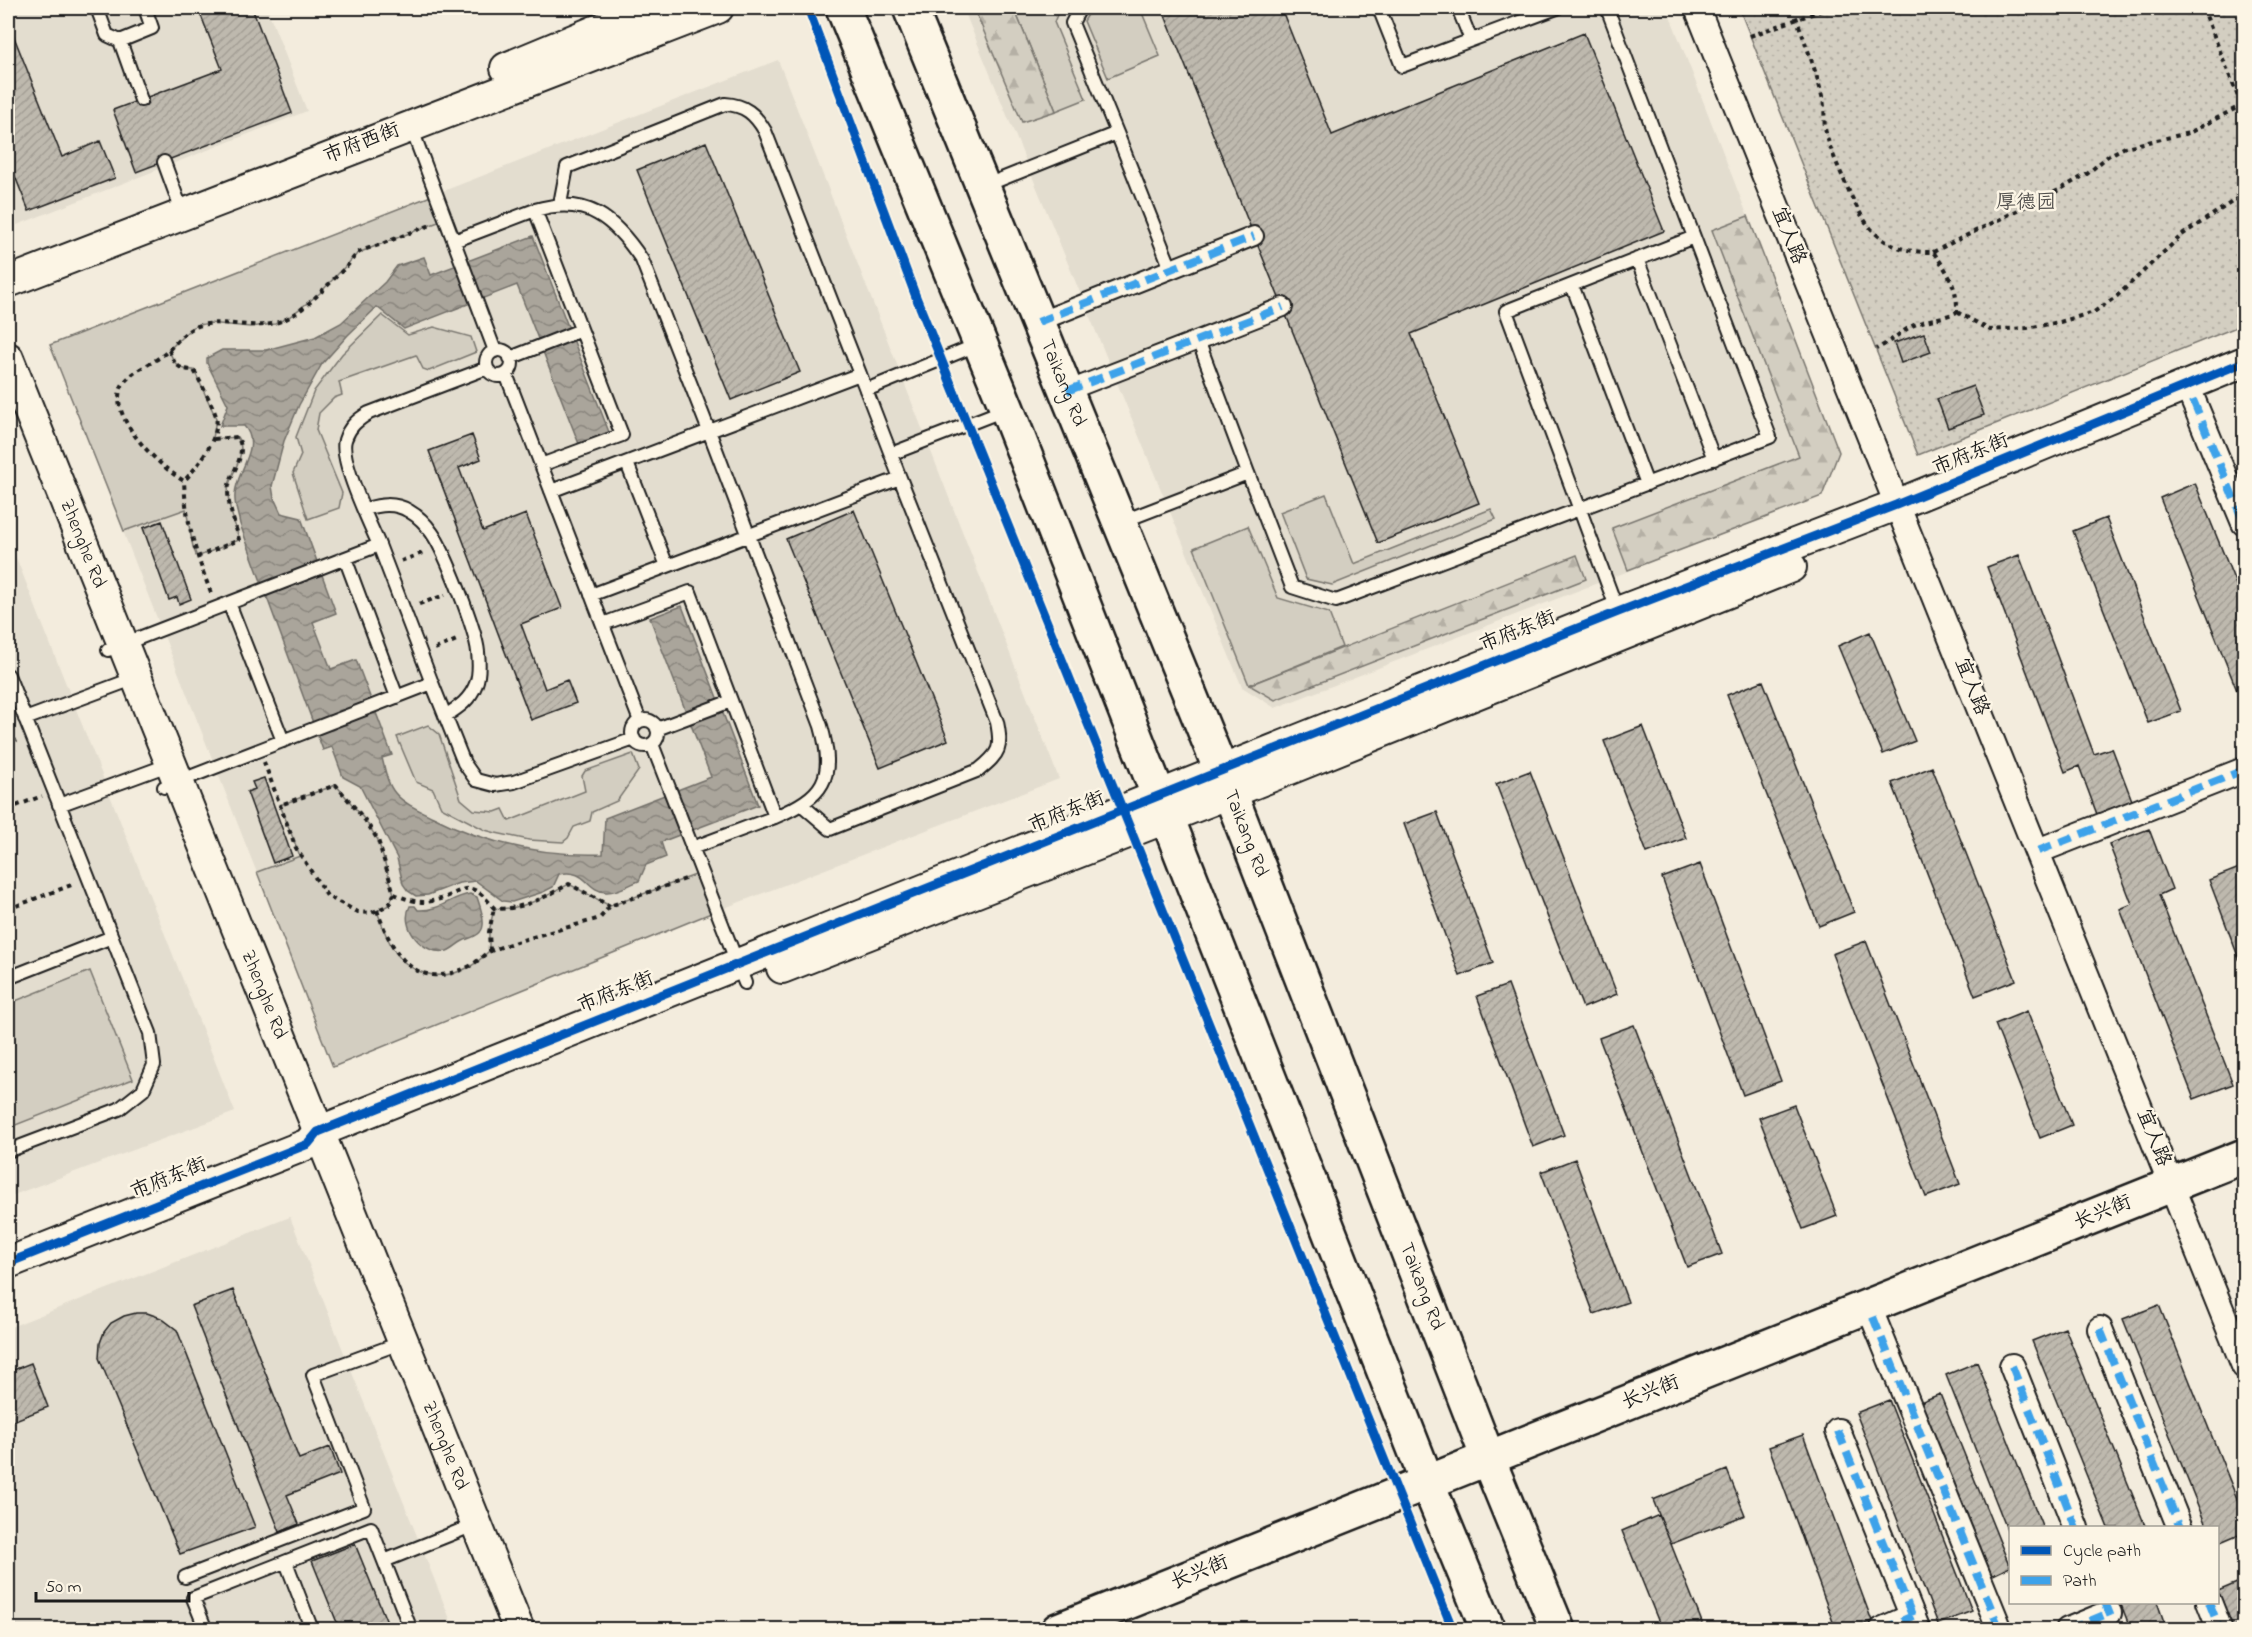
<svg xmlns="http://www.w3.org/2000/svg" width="2252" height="1637" font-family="'Indie Flower','LXGW WenKai TC',sans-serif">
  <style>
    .built { fill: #e3ddcf }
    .grass { fill: #d3cec1; stroke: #78756e; stroke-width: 1.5 }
    .forest { fill: url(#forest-firs); stroke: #78756e; stroke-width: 1.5 }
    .park { fill: url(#park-dots); stroke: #78756e; stroke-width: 1.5 }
    .water { fill: url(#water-waves); stroke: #716e68; stroke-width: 1.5 }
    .building { fill: url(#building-hatch); stroke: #1c1c1c; stroke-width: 1.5 }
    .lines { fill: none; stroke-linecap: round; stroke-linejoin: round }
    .service-casing { stroke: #1c1c1c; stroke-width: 16 }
    .pedestrian-casing { stroke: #1c1c1c; stroke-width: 22 }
    .minor-casing { stroke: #1c1c1c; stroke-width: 28 }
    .tertiary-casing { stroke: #1c1c1c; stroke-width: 34 }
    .secondary-casing { stroke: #1c1c1c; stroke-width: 38 }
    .path { stroke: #1c1c1c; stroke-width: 4; stroke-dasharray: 4.5 4.5; stroke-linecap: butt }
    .service { stroke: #fcf5e5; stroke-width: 12 }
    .pedestrian { stroke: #fcf5e5; stroke-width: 18 }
    .minor { stroke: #fcf5e5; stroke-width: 24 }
    .tertiary { stroke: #fcf5e5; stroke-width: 30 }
    .secondary { stroke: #fcf5e5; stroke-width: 33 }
    .quiet { stroke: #3da2ea; stroke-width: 8; stroke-dasharray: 15 8; stroke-linecap: butt }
    .cycleway-casing { stroke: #fcf5e5; stroke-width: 13 }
    .cycleway { stroke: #0057b8; stroke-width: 9 }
    .labels { text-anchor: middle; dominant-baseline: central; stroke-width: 5; stroke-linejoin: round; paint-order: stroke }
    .street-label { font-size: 20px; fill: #1c1c1c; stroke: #fcf5e5 }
    .park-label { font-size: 20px; fill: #53514e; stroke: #fcf5e5 }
  </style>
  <defs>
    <pattern id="forest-firs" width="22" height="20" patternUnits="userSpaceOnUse" patternTransform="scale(1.5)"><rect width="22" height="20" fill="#d3cec1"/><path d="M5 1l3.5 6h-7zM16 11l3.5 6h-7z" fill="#b5b0a5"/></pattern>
    <pattern id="park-dots" width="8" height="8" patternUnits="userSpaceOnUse" patternTransform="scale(1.5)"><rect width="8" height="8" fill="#d3cec1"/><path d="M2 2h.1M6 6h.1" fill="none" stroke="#b5b0a5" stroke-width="1.8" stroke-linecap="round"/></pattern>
    <pattern id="water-waves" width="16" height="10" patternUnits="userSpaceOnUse" patternTransform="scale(1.5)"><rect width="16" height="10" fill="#aaa59b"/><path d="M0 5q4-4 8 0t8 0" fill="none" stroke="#8a867e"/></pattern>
    <pattern id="building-hatch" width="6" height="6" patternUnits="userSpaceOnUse" patternTransform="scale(1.5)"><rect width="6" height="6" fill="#beb9ae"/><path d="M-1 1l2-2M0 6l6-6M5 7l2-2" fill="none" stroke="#a39e95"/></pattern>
  </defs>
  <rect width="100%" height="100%" fill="#f3ecdd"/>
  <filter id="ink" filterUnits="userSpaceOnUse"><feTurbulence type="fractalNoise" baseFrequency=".0167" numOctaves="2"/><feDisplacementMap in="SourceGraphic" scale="12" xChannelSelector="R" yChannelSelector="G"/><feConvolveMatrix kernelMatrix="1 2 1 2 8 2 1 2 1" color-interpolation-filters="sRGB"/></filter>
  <g filter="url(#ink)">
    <path class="built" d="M8 8H267L307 111 17 225 8 218Z
      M963 8H1667L1839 452 1822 496 1275 708 1242 687Z
      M778 60 1059 779 701 917 333 1067 50 345Z
      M8 537 235 1112 8 1197Z
      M290 1217 454 1629 8 1630V1328Z"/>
    <path class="grass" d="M1014 8H1060L1054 22 1086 99 1056 111Z
      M1092 8H1140L1160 56 1108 78 1084 21Z
      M436 194 446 219 358 253 320 293 289 317 275 324 250 327 209 323 195 326 187 332 169 350C174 364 178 370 194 370L216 418 213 439 237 437C248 452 233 470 229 485 225 502 236 524 239 540L197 557 193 547 186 509 124 531 50 345Z
      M382 315 408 335 434 327 471 337 476 352 429 371 423 369 416 355 339 382 342 395 334 398 319 413 316 430 342 493 339 508 308 519 293 473 301 455 296 437 314 391 342 354Z
      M1326 494 1354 564 1491 509 1496 519 1332 585 1306 579 1280 512Z
      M1248 526 1278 598 1329 613 1342 647 1249 685 1194 548Z
      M428 725 439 734 461 799 474 810 495 812 503 809 509 821 585 791 582 776 585 771 633 754 639 770 617 801 592 812 590 821 574 827 568 838 563 842 529 840 496 833 485 830 441 807 433 789 416 782 397 737Z
      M336 785 365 820 378 840 394 894 389 905 377 911C381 921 384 932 389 941 405 975 439 984 471 966 478 962 484 956 489 951V932L494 908C519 912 547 896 569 884L610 906 701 873 716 911 333 1067 257 872 300 856 280 805Z
      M90 971 133 1079 8 1128V1004Z"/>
    <path class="forest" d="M974 8H1014L1056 111 1022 122Z
      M1748 216 1839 452 1822 496 1628 570 1612 528 1799 456 1712 230Z
      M1577 555 1586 579 1275 700 1249 685Z"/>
    <path class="park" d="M1739 8H2244V324L1918 455Z"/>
    <path class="water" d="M533 236 609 432 579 444 517 285 404 329 377 307 348 335 322 364 299 405 284 441 272 486 274 498 281 513 301 518 336 613 313 622 331 669 356 660 392 755 382 758C385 769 387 784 395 793 404 804 421 811 433 817 486 844 543 856 603 854L605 818 711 777 650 618 682 606 758 805 661 842 666 857 646 865 639 881C630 884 616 893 606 892 586 891 587 868 559 874L553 887 543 892 512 902 503 901 476 881 459 883 428 895 416 896 408 891 403 884 397 858 360 786 343 777 332 747 323 750 240 524C238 514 234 504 235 495 235 473 263 446 244 426H220L228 405 207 363V358L222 350H266L315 337 341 323 385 282 397 266 424 257 431 275Z
      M470 894 477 897C480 906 484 916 483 925 482 936 471 937 463 941 457 944 453 949 447 951 423 956 399 927 410 906H415L418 910C441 911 450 897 470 894Z"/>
    <path class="building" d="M198 8H252L292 113 136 172 113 110 222 69Z
      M1162 8H1281L1332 135 1584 33 1664 231 1411 334 1479 503 1378 543Z
      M8 22 62 157 100 141 115 178 29 211 8 159Z
      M706 142 800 372 731 400 637 170Z
      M1924 333 1931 352 1901 363 1894 343Z
      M1973 386 1984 415 1948 428 1937 399Z
      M472 435 481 459 459 468 483 531 526 514 562 608 521 624 545 689 567 680 576 703 531 720 429 451Z
      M2195 483 2244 604V708L2160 498Z
      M854 510 948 740 880 768 786 539Z
      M2106 518 2181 711 2148 723 2073 531Z
      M162 521 191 599 179 604 177 597 169 600 143 528Z
      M2019 555 2094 754 2112 748 2133 803 2098 817 2079 766 2065 772 1987 567Z
      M1870 632 1915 741 1883 754 1838 646Z
      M1763 681 1854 912 1819 926 1727 695Z
      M1643 726 1686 838 1647 853 1604 741Z
      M1932 767 2016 980 1975 996 1892 783Z
      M1530 771 1617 994 1583 1008 1496 784Z
      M264 778 292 856 273 863 247 792 255 789 252 782Z
      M1437 812 1493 963 1460 976 1404 824Z
      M2149 829 2172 889 2159 895 2233 1084 2194 1099 2120 909 2132 904 2109 844Z
      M1700 864 1781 1081 1743 1095 1662 878Z
      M2244 866V972L2209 880Z
      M1866 941 1960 1184 1926 1197 1832 954Z
      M1508 985 1564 1135 1533 1147 1477 996Z
      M2027 1011 2072 1125 2040 1138 1995 1024Z
      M1634 1025 1722 1254 1687 1267 1599 1038Z
      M1794 1105 1837 1216 1803 1229 1759 1118Z
      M1575 1159 1628 1302 1594 1314 1541 1172Z
      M233 1290 299 1459 330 1447 340 1474 287 1495 299 1524 280 1532 191 1306Z
      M2159 1305 2244 1516V1532L2218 1543V1528H2207L2123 1319Z
      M136 1313H147L161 1318 177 1330 255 1527 180 1554 99 1358 100 1343 104 1332 111 1323 124 1316Z
      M2065 1328 2146 1528H2108L2032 1341Z
      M1977 1362 2043 1528H2010V1537L1946 1375Z
      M31 1363 48 1407 8 1423V1372Z
      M1940 1394 2010 1567 1989 1577 1918 1403Z
      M1889 1400 1972 1611 1938 1624 1856 1413Z
      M1803 1435 1872 1621 1850 1630H1836L1769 1447Z
      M1727 1470 1745 1515 1671 1544 1653 1500Z
      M1659 1515 1671 1544 1705 1630H1662L1622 1531Z
      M355 1544 390 1630H340L312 1561Z
      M2244 1580V1630H2230L2218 1598V1591Z
      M2120 1602H2157L2167 1630H2131Z"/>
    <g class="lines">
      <g class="service-casing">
        <path id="service" d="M97 8 107 35 120 41 141 100
          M1379 8 1402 66 1557 8
          M1458 8 1471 40
          M120 41 152 28 145 8
          M411 127 495 351
          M1117 133 1171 269
          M164 162 183 214
          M984 186 1117 133 1072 23 1080 8
          M560 204 567 167 725 104C745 105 755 114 765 131L860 374
          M535 210C587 195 614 218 642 260L709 431 821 726C836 779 824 796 775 817
          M454 241 535 210 622 435 541 465
          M1637 259 1714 459
          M1572 285 1647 484
          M1198 340 1248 473
          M486 363a13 13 0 1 1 26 0a13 13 0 1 1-26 0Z
          M510 358 581 330
          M506 374 640 721
          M866 390 979 344
          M891 454 1007 409
          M627 463 667 566
          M551 491 860 374 900 478 591 595
          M365 509C380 505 394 502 409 511 418 516 426 524 432 533 445 551 476 630 478 652 479 662 480 674 476 684 470 700 459 707 445 716
          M1121 522 1248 473 1292 587 1336 601 1770 437 1607 8
          M379 545C370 524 339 460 345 440 349 427 357 420 369 413L487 368
          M345 558 397 697
          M229 603 283 741
          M1618 612 1506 311 1694 237
          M603 624 690 592 775 817 692 848
          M108 650 379 545 432 683 164 787
          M8 675 150 1033 154 1065 143 1090 119 1109 8 1151
          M432 683 464 763 476 780 495 785 514 782 634 739
          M25 719 122 683
          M632 733a13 13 0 1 1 26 0a13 13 0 1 1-26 0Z
          M657 729 731 701
          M652 744 745 983
          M59 805 157 769
          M802 805 830 829 979 770C1000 753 1002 748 997 722L900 478
          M8 978 112 937
          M286 1562 312 1630
          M185 1577 364 1508 313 1375 392 1346
          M206 1630 193 1598 371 1528 384 1561
          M411 1630 384 1561 464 1529"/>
      </g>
      <g class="pedestrian-casing">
        <path id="pedestrian" d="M1038 322 1254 236
          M1067 391 1283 307"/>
      </g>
      <g class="minor-casing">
        <path id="minor" d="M1697 8 2244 1366
          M2193 400 2244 523
          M2038 851 2244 770
          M1873 1317 2000 1630
          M2100 1329 2180 1528
          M2012 1366 2076 1528
          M1838 1431 1918 1630
          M2209 1602 2220 1630
          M1881 1630 1913 1616
          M2068 1630 2109 1613"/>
      </g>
      <g class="tertiary-casing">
        <g id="tertiary">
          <path d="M506 68 650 8"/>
          <path d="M8 282 718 8"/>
          <path id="s1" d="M8 358 519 1630"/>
          <path d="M782 968 1230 793 1791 567"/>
          <path d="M8 1263 308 1144 318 1132 1618 612 1896 505 2244 362"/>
        </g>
      </g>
      <g class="secondary-casing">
        <g id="secondary">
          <path d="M843 8 1007 409 1432 1494 1488 1630"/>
          <path id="s2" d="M910 8 1230 793 1495 1476 1558 1630"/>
          <path d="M1058 1630 2244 1156"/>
        </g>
      </g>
      <path class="path" d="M1793 8C1803 38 1816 69 1823 100 1825 109 1824 119 1825 128 1828 145 1837 164 1844 180 1864 225 1878 253 1933 252 1947 270 1958 288 1957 312 1942 319 1926 319 1912 326 1899 333 1889 343 1876 349
        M2203 8 2244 112
        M1750 36 1829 8
        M1933 252 2059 190 2087 174 2108 156 2125 147 2189 133 2242 105
        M1957 312 1990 330 2027 328 2060 322 2094 312 2117 296 2182 235 2244 194
        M169 350C174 364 178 370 194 370 201 384 211 401 216 416 221 437 197 467 184 481
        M197 557 239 540C236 524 225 502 229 485 233 470 248 452 237 437L213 439
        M401 561 425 552
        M211 593C196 554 186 524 184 481 161 468 108 418 121 388 127 373 150 365 163 355 175 346 184 330 198 326 228 317 257 334 288 318 310 306 328 284 346 267 350 263 354 256 358 253 364 249 373 247 379 245 397 238 414 231 431 225
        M419 604 445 595
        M435 649 459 639
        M8 744 17 740
        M264 762 296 848 327 896 358 912 371 913 389 905 394 894 378 840 365 820 336 785 280 805
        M8 809 42 796
        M394 894C406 899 418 904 432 901 464 895 466 873 494 908 519 912 547 896 569 884L610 906
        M8 909 74 884
        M377 910C393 956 416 993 470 966 478 962 484 953 493 950 527 937 564 929 600 918L610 906 688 878
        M490 951 489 932 494 908"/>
      <use href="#service" class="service"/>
      <use href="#pedestrian" class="pedestrian"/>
      <use href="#minor" class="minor"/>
      <use href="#tertiary" class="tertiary"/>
      <use href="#secondary" class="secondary"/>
      <path class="quiet" d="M1038 322 1254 236
        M1067 391 1283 307
        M2193 400 2244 523
        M2038 851 2244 770
        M1873 1317 2000 1630
        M2100 1329 2180 1528
        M2012 1366 2076 1528
        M1838 1431 1918 1630
        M2105 1602 2116 1630
        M2209 1602 2220 1630
        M1881 1630 1913 1616
        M2068 1630 2109 1613"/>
      <g class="cycleway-casing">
        <path id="cycleway" d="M808 8 916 297 1453 1630
          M8 1263 308 1144 318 1132 1618 612 1896 505 2244 362"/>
      </g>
      <use href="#cycleway" class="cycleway"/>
    </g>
  </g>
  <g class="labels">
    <g class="street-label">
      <text transform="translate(362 144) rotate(-21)">市府西街</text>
      <text transform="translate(1788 236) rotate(68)">宜人路</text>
      <text stroke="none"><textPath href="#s2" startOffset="405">Taikang Rd</textPath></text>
      <text transform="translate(1971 455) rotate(-22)">市府东街</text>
      <text stroke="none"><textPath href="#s1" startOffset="200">Zhenghe Rd</textPath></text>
      <text transform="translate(1518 632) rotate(-22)">市府东街</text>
      <text transform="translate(1971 687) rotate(68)">宜人路</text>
      <text transform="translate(1067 813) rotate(-22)">市府东街</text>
      <text stroke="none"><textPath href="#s2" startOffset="891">Taikang Rd</textPath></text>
      <text transform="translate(616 993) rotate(-22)">市府东街</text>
      <text stroke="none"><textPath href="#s1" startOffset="686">Zhenghe Rd</textPath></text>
      <text transform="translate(2153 1138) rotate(68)">宜人路</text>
      <text transform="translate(169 1179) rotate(-22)">市府东街</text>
      <text transform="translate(2103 1213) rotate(-22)">长兴街</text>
      <text stroke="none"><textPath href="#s2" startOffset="1377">Taikang Rd</textPath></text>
      <text transform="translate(1651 1393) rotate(-22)">长兴街</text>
      <text stroke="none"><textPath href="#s1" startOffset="1172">Zhenghe Rd</textPath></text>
      <text transform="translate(1200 1573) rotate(-22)">长兴街</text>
    </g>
    <g class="park-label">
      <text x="2026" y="203">厚德园</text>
    </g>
  </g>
  <rect width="2252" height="1637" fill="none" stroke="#fcf5e5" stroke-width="30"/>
  <rect x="15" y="15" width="2222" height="1607" fill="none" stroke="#1c1c1c" stroke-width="2" filter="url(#ink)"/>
  <rect x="2009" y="1526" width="210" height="78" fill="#fcf5e5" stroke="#a29e95" stroke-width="1.5"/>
  <rect x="2021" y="1546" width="30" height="9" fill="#0057b8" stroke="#a29e95" stroke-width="1.5"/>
  <text x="2063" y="1556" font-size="18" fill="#1c1c1c">Cycle path</text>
  <rect x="2021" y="1576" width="30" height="9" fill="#3da2ea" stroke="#a29e95" stroke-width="1.5"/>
  <text x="2063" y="1586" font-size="18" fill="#1c1c1c">Path</text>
  <path d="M36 1592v9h153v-9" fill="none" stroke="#1c1c1c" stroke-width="3"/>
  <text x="45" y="1592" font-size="18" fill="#1c1c1c" stroke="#fcf5e5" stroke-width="4.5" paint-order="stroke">50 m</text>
</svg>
